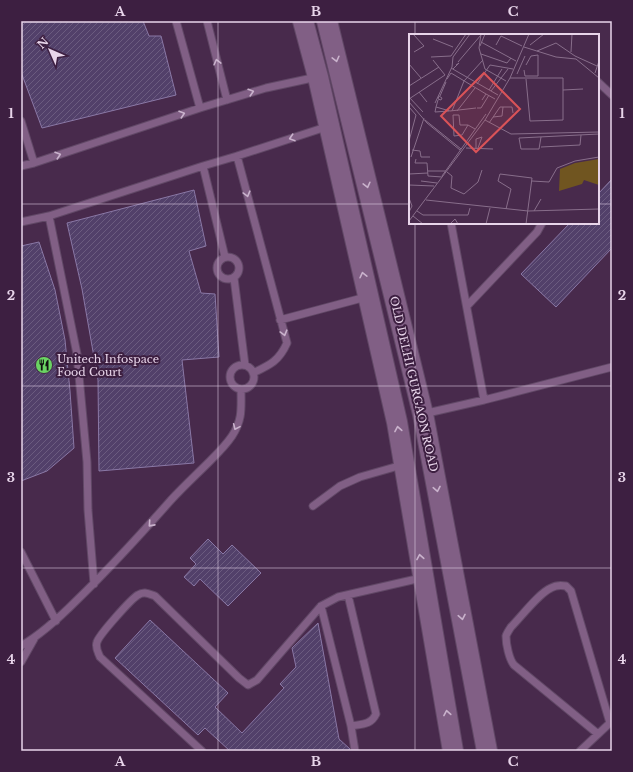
<svg xmlns="http://www.w3.org/2000/svg" width="633" height="772" font-family="'Libre Baskerville',serif">
  <style>
    .building { fill: url(#building-hatch); stroke: #8a78a6 }
    .lines { fill: none; stroke-linecap: round; stroke-linejoin: round }
    .lane-casing { stroke: #614866; stroke-width: 9 }
    .secondary-casing { stroke: #614866; stroke-width: 22 }
    .lane { stroke: #815f85; stroke-width: 7 }
    .secondary { stroke: #815f85; stroke-width: 20 }
    .oneway { stroke: #c9b2cc }
    .grid { fill: none; stroke: #e8d5ea; stroke-width: 1; stroke-opacity: 0.55 }
    .labels { text-anchor: middle; dominant-baseline: central; stroke-width: 4; stroke-linejoin: round; paint-order: stroke }
    .poi-label { font-size: 11px; fill: #e8d5ea; stroke: #3d1f41; text-anchor: start }
    .street-label { font-size: 11px; fill: #e8d5ea; stroke: #3d1f41 }
    .inset-road { fill: none; stroke: #886e8b; stroke-width: 1 }
    .view { fill: #da5358; fill-opacity: 0.15; stroke: #da5358; stroke-width: 2 }
    .inset-edge { fill: none; stroke: #e8d5ea; stroke-width: 2 }
    .neatline { fill: none; stroke: #e8d5ea; stroke-width: 1.5 }
    .grid-label { font-size: 13px; text-anchor: middle; font-weight: bold; fill: #e8d5ea }
  </style>
  <defs>
    <pattern id="building-hatch" width="6" height="6" patternUnits="userSpaceOnUse"><rect width="6" height="6" fill="#52406a"/><path d="M-1 1l2-2M0 6l6-6M5 7l2-2" fill="none" stroke="#6b5b7f"/></pattern>
  </defs>
  <rect width="100%" height="100%" fill="#482a4c"/>
  <path class="building" d="M21 21H143L149 36H161L176 95 42 128 21 72Z
    M612 179V248L556 307 521 274 570 223H598V194Z
    M194 190 206 246 189 251 201 293 215 294 219 357 182 360 194 463 99 471 98 380 82 289 67 223Z
    M39 242 55 290 65 340 70 391 74 448 47 471 21 481V246Z
    M208 539 223 554 232 545 261 573 228 606 200 579 194 586 184 577 196 564 190 558Z
    M150 620 228 693 215 707 242 733 284 688 280 684 296 667 292 648 318 623 339 739 350 749V751H230L205 728 198 735 115 658Z"/>
  <g class="lines">
    <g class="lane-casing">
      <path id="lane" d="M176 21 200 108
        M207 21 227 100
        M598 82 612 95
        M21 121 34 163
        M237 156 287 343C279 361 270 365 253 373
        M21 166 34 163 200 108 266 88 317 77
        M49 216 77 354 87 462 88 510 94 584
        M21 222 49 216 203 166
        M451 223 484 400
        M217 268a11 11 0 1 1 22 0a11 11 0 1 1-22 0Z
        M225 257 203 166 237 156 329 126
        M234 278 245 365
        M467 306 537 232 542 223
        M280 320 366 297
        M230 377a12 12 0 1 1 24 0a12 12 0 1 1-24 0Z
        M423 414 484 400 612 367
        M313 506 340 486 360 477 402 465
        M21 552 56 621
        M348 595 376 714C371 725 362 724 351 726
        M321 606 351 726 355 751
        M21 646C42 634 60 617 77 600 110 568 141 534 171 500 184 486 197 474 210 461 218 453 226 445 232 436 243 419 241 408 241 389
        M21 662 34 639
        M598 734 514 665C509 659 506 644 506 636 507 633 509 630 511 627 521 617 539 593 551 588 556 585 561 585 566 586L571 591 610 723
        M202 751 100 657C98 652 95 648 97 642 99 635 131 599 138 595 144 591 149 594 155 596L239 678 248 685 257 680 321 606 338 597 421 578
        M580 751 612 721"/>
    </g>
    <g class="secondary-casing">
      <path id="secondary" d="M303 21 318 77 397 422 453 751
        M327 21 423 414 487 751"/>
    </g>
    <use href="#lane" class="lane"/>
    <use href="#secondary" class="secondary"/>
  </g>
  <defs><path id="oneway-chevron" d="M-2-3.5L2.5 0L-2 3.5" fill="none" stroke-width="1.6" stroke-linecap="round" stroke-linejoin="round"/></defs>
  <g class="oneway">
    <use href="#oneway-chevron" transform="translate(336 59) rotate(76)"/>
    <use href="#oneway-chevron" transform="translate(217 62) rotate(-104)"/>
    <use href="#oneway-chevron" transform="translate(251 92) rotate(-17)"/>
    <use href="#oneway-chevron" transform="translate(182 114) rotate(-18)"/>
    <use href="#oneway-chevron" transform="translate(292 138) rotate(162)"/>
    <use href="#oneway-chevron" transform="translate(58 155) rotate(-18)"/>
    <use href="#oneway-chevron" transform="translate(367 185) rotate(76)"/>
    <use href="#oneway-chevron" transform="translate(247 194) rotate(75)"/>
    <use href="#oneway-chevron" transform="translate(363 275) rotate(-103)"/>
    <use href="#oneway-chevron" transform="translate(284 333) rotate(75)"/>
    <use href="#oneway-chevron" transform="translate(236 427) rotate(114)"/>
    <use href="#oneway-chevron" transform="translate(398 429) rotate(-100)"/>
    <use href="#oneway-chevron" transform="translate(437 489) rotate(79)"/>
    <use href="#oneway-chevron" transform="translate(151 524) rotate(132)"/>
    <use href="#oneway-chevron" transform="translate(420 557) rotate(-100)"/>
    <use href="#oneway-chevron" transform="translate(462 617) rotate(79)"/>
    <use href="#oneway-chevron" transform="translate(447 713) rotate(-100)"/>
  </g>
  <path class="grid" d="M218 21V751M415 21V35M21 204H410M598 204H612M415 223V751M21 386H612M21 568H612"/>
  <defs>
    <g id="restaurant-disc" transform="scale(0.9)"><circle r="9.5" fill="#6ad363" stroke="#3d1f41"/><path d="M-5-6h1v4h1v-4h1v4h1v-4h1v5L-1.5 .5V6h-2V.5L-5-1ZM5-6V6H3V1.5H1.5Q1.5-4 5-6Z" fill="#111"/></g>
  </defs>
  <g fill-rule="evenodd">
    <use href="#restaurant-disc" x="44" y="365"/>
  </g>
  <g class="labels">
    <g class="poi-label">
      <text x="57" y="359">Unitech Infospace<tspan x="57" dy="13">Food Court</tspan></text>
    </g>
    <g class="street-label">
      <text transform="translate(414 384) rotate(77)">OLD DELHI GURGAON ROAD</text>
    </g>
  </g>
  <g transform="translate(409 34)">
    <rect width="190" height="190" fill="#482a4c"/>
    <path d="M190 125V151L175 146 173 150 150 157 151 135 166 129Z" fill="#705520"/>
    <path class="inset-road" d="M4 0 15 12 5 18M72 0 70 14 76 35 97 47M24 5 44 13M72 8 107 27M87 11 92 2 113 12M121 11 135 0M71 12 76 0M115 13 147 23 167 25 190 44M128 17 147 9 166 22 188 32M162 18 163 0M72 20 98 29 102 24M22 23 42 22 57 0M49 28 72 1M0 30 12 44M42 34 89 61M44 35 50 29 47 31M115 36 116 42H129V21L122 22 117 31M186 39 190 27M108 40 116 22M101 44H154V86L121 87 117 45M38 45 42 39 77 60M68 50 81 31 104 35M0 52 30 33M80 56 93 35M154 56 174 55M82 57 99 35M10 58 18 68M30 62 33 64 32 66 29 65ZM31 62 37 48M0 63 14 78M0 65 36 41 24 26M29 66 27 73 41 77 67 74M73 66 77 60 86 65M0 68 18 89 51 116M26 69 43 33 44 23 61 0M0 73 7 81 0 107M27 73 26 78 40 77M68 74H72L80 61M43 77 55 47 74 26M48 77 66 54M84 83 93 82 94 73M16 86 52 115M76 86 102 100 190 98M80 89 91 73H103L104 79M59 91 53 101 45 102 44 81H50L51 91H59L66 95M110 104 190 100M110 104 112 115H130L132 103M132 113 171 111 172 101M57 114 84 115M67 114V105L73 103 69 114M3 116 11 117 12 123H21M2 123 15 84M7 125 6 129H18L19 142 33 143M19 137H37M38 138 43 142 42 154 55 160 69 148 73 136M0 140 19 139M33 142 77 80M12 147 28 149M123 147 140 148 148 134 166 127 190 123M0 151 25 152M0 164 3 172 0 178M17 166 119 177 190 175M97 175 102 155 89 147 91 140 123 144 117 190M8 177 14 181H59L61 174M125 177 132 165M4 182 14 190M0 187 76 86 101 44 120 0M41 190 46 185 49 190M77 190 81 174"/>
    <path class="view" d="M75 39 111 75 67 118 32 82Z"/>
    <rect width="190" height="190" class="inset-edge"/>
  </g>
  <rect width="633" height="772" fill="none" stroke="#3d1f41" stroke-width="44"/>
  <g transform="translate(50 50) rotate(315)" stroke="#3d1f41" stroke-width="3" paint-order="stroke">
  <path d="M0-3L7 15L0 10L-7 15Z" fill="#e8d5ea"/>
  <text y="-6" font-size="11" font-weight="bold" text-anchor="middle" fill="#e8d5ea">N</text>
  </g>
  <rect x="22" y="22" width="589" height="728" class="neatline"/>
  <g class="grid-label">
    <text x="120" y="16">A</text>
    <text x="316" y="16">B</text>
    <text x="513" y="16">C</text>
    <text x="11" y="118">1</text>
    <text x="622" y="118">1</text>
    <text x="11" y="300">2</text>
    <text x="622" y="300">2</text>
    <text x="11" y="482">3</text>
    <text x="622" y="482">3</text>
    <text x="11" y="664">4</text>
    <text x="622" y="664">4</text>
    <text x="120" y="766">A</text>
    <text x="316" y="766">B</text>
    <text x="513" y="766">C</text>
  </g>
</svg>
